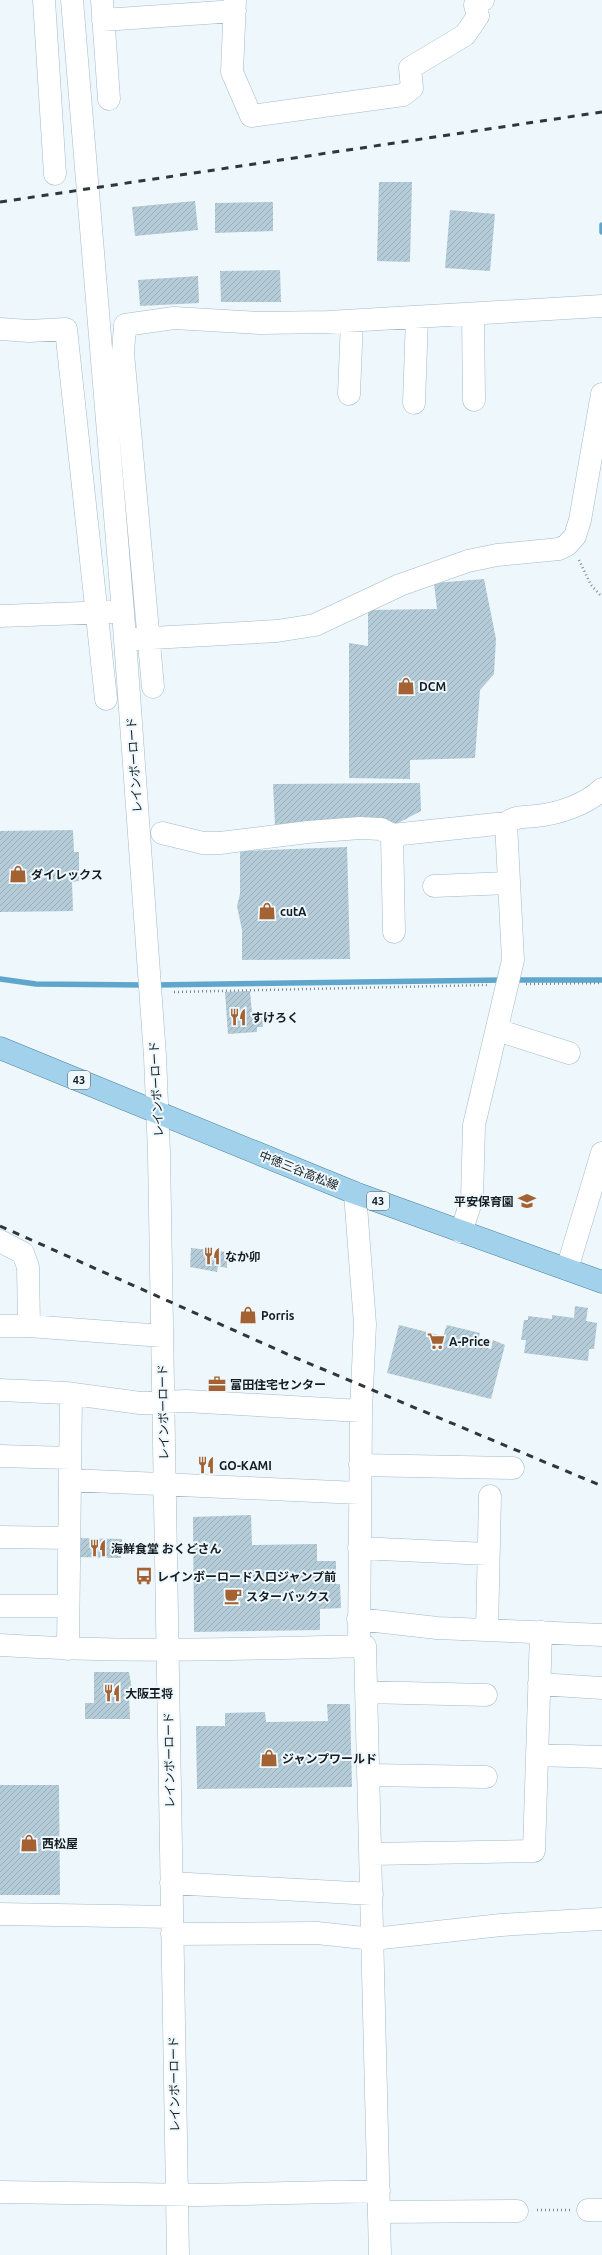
<svg xmlns="http://www.w3.org/2000/svg" width="602" height="2255" font-family="Ubuntu,'Noto Sans JP',sans-serif">
  <style>
    .lines { fill: none; stroke-linecap: round; stroke-linejoin: round }
    .stream { stroke: #5fa6cc; stroke-width: 5.5 }
    .building { fill: url(#building-hatch) }
    .minor-casing { stroke: #a4bac8; stroke-width: 23 }
    .major-casing { stroke: #487f9c; stroke-width: 23 }
    .path { stroke: #7d878b; stroke-width: 2.5; stroke-dasharray: 1 3; stroke-linecap: butt }
    .minor { stroke: #fff; stroke-width: 22 }
    .major { stroke: #a1d1eb; stroke-width: 22 }
    .rail { stroke: #2e373b; stroke-width: 3; stroke-dasharray: 7 7; stroke-linecap: butt }
    .labels { text-anchor: middle; dominant-baseline: central; stroke-width: 4; stroke-linejoin: round; paint-order: stroke }
    .shield { fill: #edf7fc; stroke: #565f63; stroke-width: 1 }
    .shield-label { font-size: 11px; font-weight: bold; fill: #151e22 }
    .poi-label { font-size: 12px; font-weight: bold; fill: #151e22; stroke: #edf7fc; text-anchor: start }
    .street-label { font-size: 12px; fill: #151e22; stroke: #edf7fc }
  </style>
  <defs>
    <pattern id="building-hatch" width="6" height="6" patternUnits="userSpaceOnUse"><rect width="6" height="6" fill="#b4cbd8"/><path d="M-1 1l2-2M0 6l6-6M5 7l2-2" fill="none" stroke="#9aaeb9"/></pattern>
  </defs>
  <rect width="100%" height="100%" fill="#edf7fc"/>
  <g class="lines">
    <path class="stream" d="M602 225V232
      M0 979 36 984 145 985
      M514 980H602
      M154 985 503 980"/>
  </g>
  <path class="building" d="M379 182H412L410 262 377 261Z
    M195 201 198 230 135 236 132 207Z
    M273 202V231L215 233V203Z
    M450 210 495 214 490 271 445 268Z
    M280 270 281 302H221L220 271Z
    M198 276 199 303 140 306 138 280Z
    M484 579 496 639 494 674 480 690 475 758 410 760V779L349 778V643L368 646V610L437 609 434 583Z
    M420 783 421 811 398 823 275 826 273 784Z
    M73 830 74 852H79V881L72 882 73 911 0 912V831Z
    M347 847 350 959 242 960V930L237 906 240 894V851Z
    M250 991 252 1013H262L263 1027H257V1032L228 1034 225 992Z
    M191 1248 227 1252V1268L218 1266 217 1272 190 1267Z
    M575 1306 588 1308 586 1321 597 1323 594 1349H589L588 1361 524 1353 526 1340H521L524 1320H528V1316L552 1319V1315L574 1318Z
    M399 1325 443 1336 447 1325 480 1333 477 1345 491 1349 493 1340 505 1345 491 1399 387 1373Z
    M251 1515 252 1545 317 1544V1561H336V1584H340L341 1608 320 1609V1630L194 1632 193 1517Z
    M75 1538 122 1539 121 1558 75 1557Z
    M94 1672H129L133 1696H129L130 1719H85V1703H94Z
    M327 1704H350L352 1787 197 1789 196 1726H225V1713L265 1712 266 1722 328 1721Z
    M0 1785H59L60 1895H0Z"/>
  <g class="lines">
    <g class="minor-casing">
      <path id="minor" d="M44 0 55 174
        M72 0 123 612 155 1056 159 1153 178 2255
        M102 0 109 99
        M235 0 232 72 251 116 403 95 412 88 410 68 465 35 478 16 475 5 483 0
        M103 20 235 11
        M473 314 474 400
        M0 329 29 331 66 329 106 699
        M349 394 352 321
        M414 403 417 317
        M0 616 111 612
        M134 639 277 631 315 625 400 585 468 561 497 555 559 549 567 545 575 536 580 520 602 394
        M153 687 123 353 125 325 174 318 260 323 328 322 602 306
        M162 833 203 843H220L308 832 360 828 381 829 392 835 506 823C516 816 524 817 536 816 557 814 586 805 602 789
        M392 835 394 932
        M434 886 509 883
        M497 1030 569 1053
        M355 1193 365 1324 361 1411 359 1646
        M461 1232 472 1199 474 1125 513 960 506 823
        M0 1241 23 1253 28 1267 29 1326
        M567 1269 602 1153
        M0 1326H29L162 1336
        M0 1390 66 1393 140 1403 186 1401 361 1411
        M0 1456 70 1458
        M360 1465 513 1468
        M70 1480 359 1493
        M0 1537 69 1538
        M359 1548 488 1554
        M0 1606H68
        M358 1619 437 1628 602 1635
        M487 1630 490 1496
        M0 1645C121 1653 243 1649 365 1646L380 2255
        M68 1649 71 1394
        M539 1684 602 1688
        M366 1692 486 1695
        M537 1755 602 1757
        M368 1775 486 1777
        M371 1854 534 1851 541 1632
        M171 1883 372 1894
        M0 1914 171 1917
        M172 1934 317 1933 373 1939 501 1925 602 1919
        M0 2192 199 2195 379 2191
        M588 2210H602
        M380 2212 517 2211"/>
    </g>
    <g class="major-casing">
      <path id="major" d="M0 1048 355 1193 602 1282"/>
    </g>
    <path class="path" d="M579 560 591 585 602 597
      M526 984 602 983
      M174 992 487 985
      M537 2210H570"/>
    <use href="#minor" class="minor"/>
    <use href="#major" class="major"/>
    <path class="rail" d="M0 202 602 112
      M0 1226 296 1358 602 1486"/>
  </g>
  <defs>
    <g id="shop-bare" transform="scale(1.38)"><path d="M-5-2.5h2.3a2.7 3.5 0 0 1 5.4 0H5L5.5 6h-11ZM-1.5-2.5h3a1.5 2.3 0 0 0-3 0Z" fill="#a46131" stroke="#edf7fc" stroke-width="2.5" paint-order="stroke"/></g>
    <g id="restaurant-bare" transform="scale(1.38)"><path d="M-5-6h1v4h1v-4h1v4h1v-4h1v5L-1.5 .5V6h-2V.5L-5-1ZM5-6V6H3V1.5H1.5Q1.5-4 5-6Z" fill="#a46131" stroke="#edf7fc" stroke-width="2.5" paint-order="stroke"/></g>
    <g id="school-bare" transform="scale(1.38)"><path d="M0-5L7-2L0 1L-7-2ZM-4 1L0 2.5L4 1V4Q0 6-4 4Z" fill="#a46131" stroke="#edf7fc" stroke-width="2.5" paint-order="stroke"/></g>
    <g id="supermarket-bare" transform="scale(1.38)"><path d="M-6-5.5h2.5l.6 2H6L4.5 2H-2.5L-4.4-4H-6ZM-1.5 3.2a1.3 1.3 0 1 0 .1 0ZM3 3.2a1.3 1.3 0 1 0 .1 0Z" fill="#a46131" stroke="#edf7fc" stroke-width="2.5" paint-order="stroke"/></g>
    <g id="office-bare" transform="scale(1.38)"><path d="M-6-3h4V-5.5h4V-3h4V5H-6ZM-1-4.5V-3h2v-1.5ZM-6 0V1H6V0Z" fill="#a46131" stroke="#edf7fc" stroke-width="2.5" paint-order="stroke"/></g>
    <g id="bus-bare" transform="scale(1.38)"><path d="M-5-6H5V4H4V6H2V4H-2V6H-4V4H-5ZM-3.5-4V0h7V-4ZM-3.5 1.2v1.5H-2V1.2ZM2 1.2v1.5H3.5V1.2Z" fill="#a46131" stroke="#edf7fc" stroke-width="2.5" paint-order="stroke"/></g>
    <g id="cafe-bare" transform="scale(1.38)"><path d="M-5.5-4.5H6V0H3Q3 3.5 0 3.5H-2.5Q-5.5 3.5-5.5 0ZM3-3.2v2h1.7v-2ZM-6 4.5H4V6H-6Z" fill="#a46131" stroke="#edf7fc" stroke-width="2.5" paint-order="stroke"/></g>
  </defs>
  <g fill-rule="evenodd">
    <use href="#shop-bare" x="406" y="686"/>
    <use href="#shop-bare" x="18" y="874"/>
    <use href="#shop-bare" x="267" y="911"/>
    <use href="#restaurant-bare" x="238" y="1017"/>
    <use href="#school-bare" x="527" y="1201"/>
    <use href="#restaurant-bare" x="212" y="1256"/>
    <use href="#shop-bare" x="248" y="1315"/>
    <use href="#supermarket-bare" x="436" y="1341"/>
    <use href="#office-bare" x="217" y="1384"/>
    <use href="#restaurant-bare" x="206" y="1465"/>
    <use href="#restaurant-bare" x="98" y="1548"/>
    <use href="#bus-bare" x="144" y="1576"/>
    <use href="#cafe-bare" x="233" y="1596"/>
    <use href="#restaurant-bare" x="112" y="1693"/>
    <use href="#shop-bare" x="269" y="1758"/>
    <use href="#shop-bare" x="29" y="1843"/>
  </g>
  <g class="labels">
    <g class="shield">
      <rect x="68" y="1071" width="22" height="18" rx="3"/>
      <rect x="367" y="1192" width="22" height="18" rx="3"/>
    </g>
    <g class="shield-label">
      <text x="79" y="1080">43</text>
      <text x="378" y="1201">43</text>
    </g>
    <g class="poi-label">
      <text x="419" y="686">DCM</text>
      <text x="31" y="874">ダイレックス</text>
      <text x="280" y="911">cutA</text>
      <text x="251" y="1017">すけろく</text>
      <text x="514" y="1201" text-anchor="end">平安保育園</text>
      <text x="225" y="1256">なか卯</text>
      <text x="261" y="1315">Porris</text>
      <text x="449" y="1341">A-Price</text>
      <text x="230" y="1384">富田住宅センター</text>
      <text x="219" y="1465">GO-KAMI</text>
      <text x="111" y="1548">海鮮食堂 おくどさん</text>
      <text x="157" y="1576">レインボーロード入口ジャンプ前</text>
      <text x="246" y="1596">スターバックス</text>
      <text x="125" y="1693">大阪王将</text>
      <text x="282" y="1758">ジャンプワールド</text>
      <text x="42" y="1843">西松屋</text>
    </g>
    <g class="street-label">
      <text transform="translate(134 765) rotate(-94)">レインボーロード</text>
      <text transform="translate(156 1089) rotate(-93)">レインボーロード</text>
      <text transform="translate(299 1170) rotate(22)">中徳三谷高松線</text>
      <text transform="translate(163 1412) rotate(-91)">レインボーロード</text>
      <text transform="translate(169 1760) rotate(-91)">レインボーロード</text>
      <text transform="translate(174 2084) rotate(-91)">レインボーロード</text>
    </g>
  </g>
</svg>
